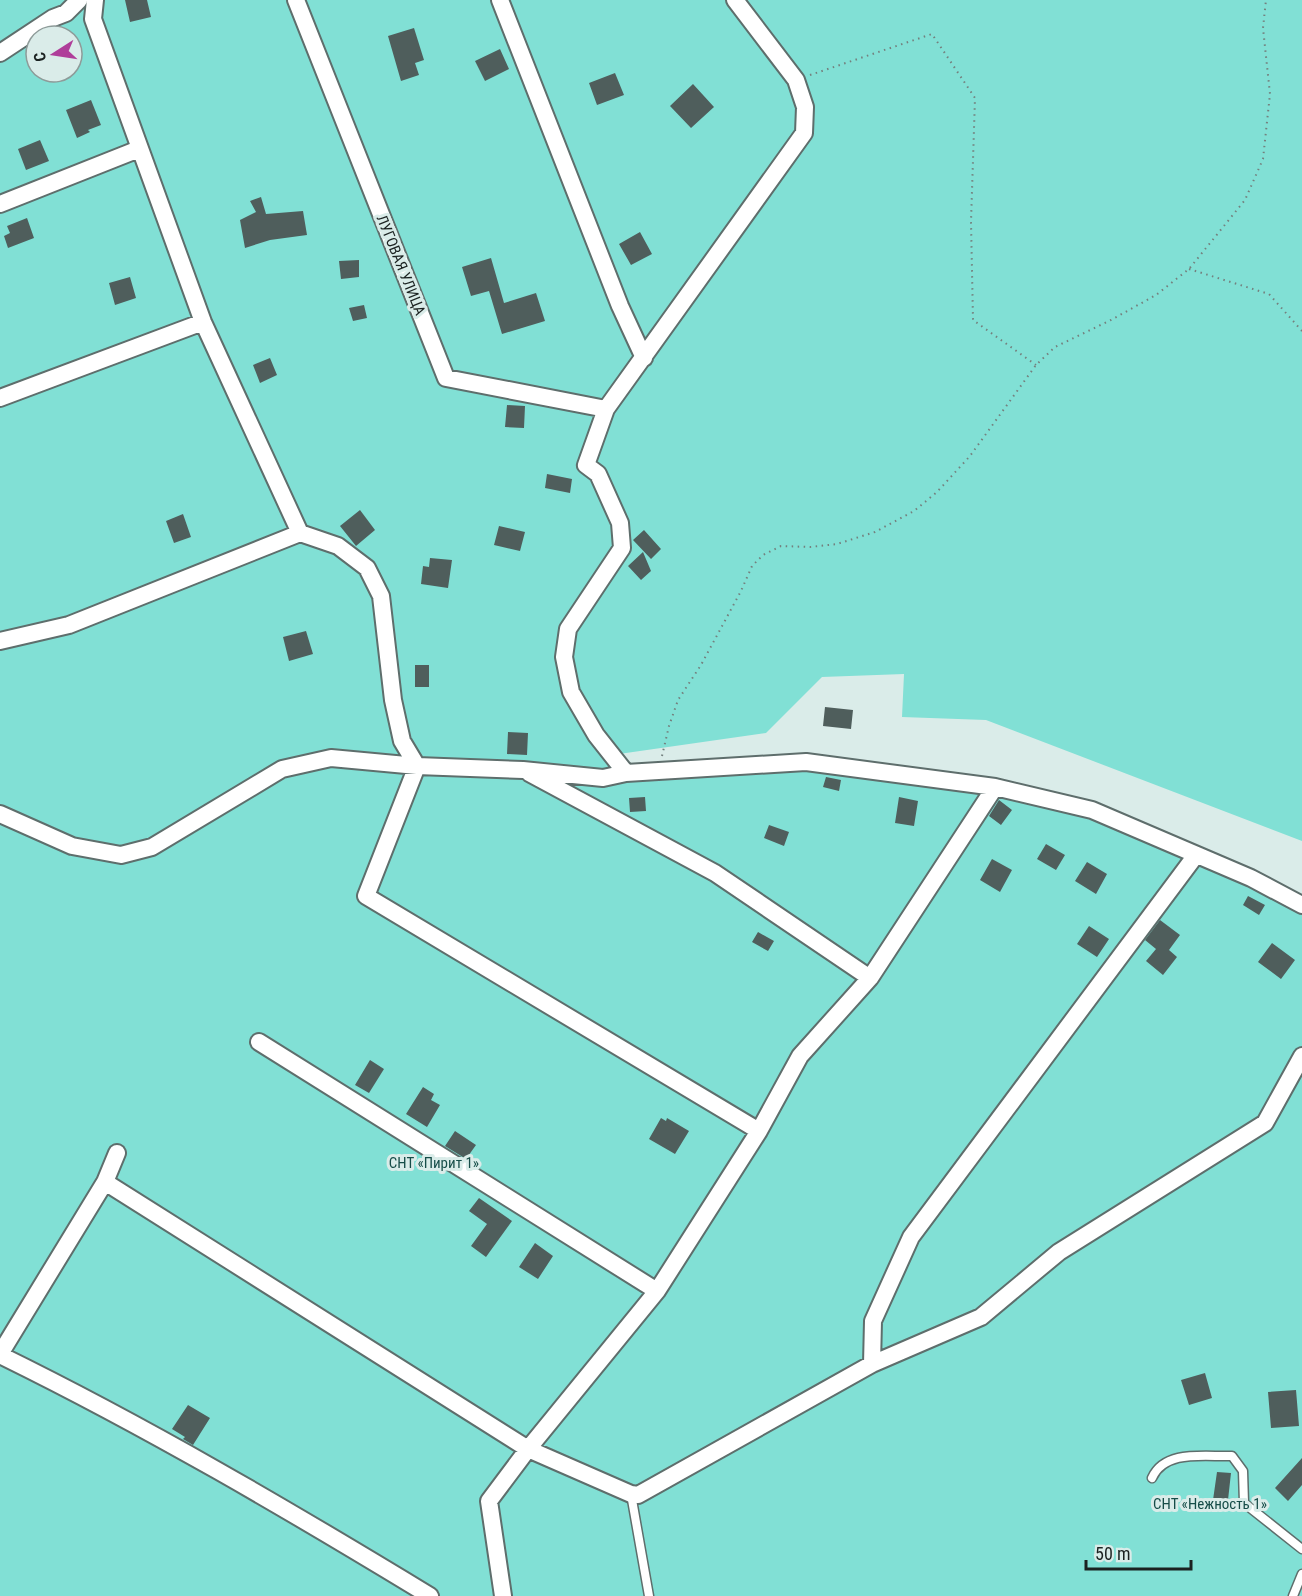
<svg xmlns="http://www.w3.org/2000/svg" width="1302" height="1596" font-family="'Roboto Condensed',sans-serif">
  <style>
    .green { fill: #81e0d5; fill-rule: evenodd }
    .building { fill: #4f5e5c }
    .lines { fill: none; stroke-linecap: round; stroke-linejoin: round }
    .service-casing { stroke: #5e6e6c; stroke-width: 11 }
    .minor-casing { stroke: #5e6e6c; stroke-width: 20 }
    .path { stroke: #74807e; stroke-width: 2; stroke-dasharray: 1.5 4.5; stroke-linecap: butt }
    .service { stroke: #fff; stroke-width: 8 }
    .minor { stroke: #fff; stroke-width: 16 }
    .labels { text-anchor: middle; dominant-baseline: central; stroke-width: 6; stroke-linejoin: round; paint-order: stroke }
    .street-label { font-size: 15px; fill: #1b2221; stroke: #daece9 }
    .park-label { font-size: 15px; fill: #164d48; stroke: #daece9 }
  </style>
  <rect width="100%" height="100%" fill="#daece9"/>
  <path class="green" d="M0 0H1302V841L986 720 902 717 904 674 822 677 766 733 619 754 626 776 776 768 975 785 1096 816 1209 865 1302 915V1596H0ZM36 36H72V72H36Z"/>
  <path class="building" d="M125 0H147L151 17 130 22Z
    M414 28 424 60 415 63 419 75 401 81 388 36Z
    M500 49 509 69 485 81 475 61Z
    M615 73 624 95 597 105 589 83Z
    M693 84 714 107 691 128 670 106Z
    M91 100 101 125 88 130 90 132 77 138 66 110Z
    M40 140 49 161 26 170 18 149Z
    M261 197 266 214 303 211 307 235 270 240 245 248 240 220 256 212 250 201Z
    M27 218 34 238 8 248 4 236 10 233 7 226Z
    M640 232 652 254 631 265 619 244Z
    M491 258 504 303 536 293 545 321 502 334 489 291 471 296 462 267Z
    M359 260V277L341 279 339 261Z
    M130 277 136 298 115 305 109 283Z
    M364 305 367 318 353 321 349 308Z
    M270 358 277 375 260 383 253 365Z
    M507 405 525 406 524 428 505 427Z
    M547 474 572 479 570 493 545 488Z
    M360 510 375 530 356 546 340 526Z
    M183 514 191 537 174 543 166 521Z
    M499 526 525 532 520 551 494 545Z
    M644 530 661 549 651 559 633 540Z
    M643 552 651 571 641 580 628 566Z
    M430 558 452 560 448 588 421 584 423 566 429 567Z
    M306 631 313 654 289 661 283 637Z
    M415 665H429V687H415Z
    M825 707 853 710 851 729 823 726Z
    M508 732 528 733 527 755 507 754Z
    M826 777 841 780 839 791 823 787Z
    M645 797 646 811 630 812 629 798Z
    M899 797 918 801 914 826 895 823Z
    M999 800 1012 810 1001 825 989 816Z
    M769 825 789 832 784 846 764 838Z
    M1046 844 1065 855 1056 870 1037 859Z
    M992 859 1012 870 1000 892 980 880Z
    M1087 862 1107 874 1096 894 1075 881Z
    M1248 896 1265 905 1259 915 1243 905Z
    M1160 920 1180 935 1169 950 1177 957 1163 975 1146 961 1156 949 1145 940Z
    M1089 926 1109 939 1097 957 1077 944Z
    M758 932 774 941 768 951 752 942Z
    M1272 943 1295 960 1281 979 1258 962Z
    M370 1060 384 1069 369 1093 355 1085Z
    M423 1087 434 1094 431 1100 440 1105 427 1127 406 1114Z
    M661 1118 666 1121 667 1118 689 1131 675 1154 649 1139Z
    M455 1131 476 1145 466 1159 445 1146Z
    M479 1198 512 1221 486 1257 471 1246 487 1224 469 1211Z
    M535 1243 553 1256 538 1279 519 1267Z
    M1205 1373 1212 1398 1189 1405 1181 1380Z
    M1296 1390 1299 1426 1271 1428 1268 1392Z
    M188 1405 210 1418 193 1445 183 1439 185 1437 172 1429Z
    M1302 1458V1485L1288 1501 1275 1488Z
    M1217 1472 1231 1473 1227 1509 1212 1507Z"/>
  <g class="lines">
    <g class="service-casing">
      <path id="service" d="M1152 1478C1165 1449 1205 1457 1232 1456L1243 1471 1244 1503 1302 1549
        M631 1494 649 1596
        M1293 1596 1302 1574"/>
    </g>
    <g class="minor-casing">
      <path id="minor" d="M95 0 93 19 203 322 300 533 338 546 367 568 381 596 393 700 402 741 417 766 366 896 759 1131
        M296 0 446 378 606 409
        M500 0 620 306 644 358
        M0 53 53 18 66 13 79 0
        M0 204 139 149
        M0 398 203 322
        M0 641 69 625 300 533
        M529 773 715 873 870 978
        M626 773 596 735 571 692 564 657 568 629 622 548 620 523 598 474 586 465 606 409 804 133 805 107 796 80 735 0
        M0 814 72 846 121 855 152 847 282 769 331 758 417 766 523 770 603 778 626 773 806 762 995 787 1092 810 1251 878 1302 905
        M259 1042 657 1291
        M105 1182 528 1449 631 1494 638 1495 872 1364 873 1321 911 1237 1196 855
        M0 1354 105 1182 117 1153
        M0 1355C147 1427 290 1511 430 1596
        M872 1364 981 1317 1059 1252 1265 1123 1302 1056
        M503 1596 489 1501 528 1449 657 1291 759 1131 800 1056 870 978 995 787"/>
    </g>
    <path class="path" d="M810 75 932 34 975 98 971 222 973 320 1036 365
      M1189 269 1269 294 1302 331
      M662 756 669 726 678 700 701 665 741 591 752 566 763 555 781 546 810 547 837 544 875 532 914 511 937 492 970 456 1036 365 1055 347 1111 320 1156 295 1189 269 1245 200 1263 159 1270 94 1263 28 1266 0"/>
    <use href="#service" class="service"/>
    <use href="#minor" class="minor"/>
  </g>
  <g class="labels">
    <g class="street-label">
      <text transform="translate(401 265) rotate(68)">ЛУГОВАЯ УЛИЦА</text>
    </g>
    <g class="park-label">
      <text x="434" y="1163">СНТ «Пирит 1»</text>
      <text x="1210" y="1504">СНТ «Нежность 1»</text>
    </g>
  </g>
  <g transform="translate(54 54) rotate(258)"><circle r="28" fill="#daece9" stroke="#8e9b99" stroke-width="1.5"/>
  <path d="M0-4.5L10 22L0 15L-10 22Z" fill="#af3e9a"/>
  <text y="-9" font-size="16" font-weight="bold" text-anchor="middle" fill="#1b2221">С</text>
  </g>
  <path d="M1086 1560v9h105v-9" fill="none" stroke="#1b2221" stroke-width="3"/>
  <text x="1095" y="1560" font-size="18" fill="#1b2221" stroke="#daece9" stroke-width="4.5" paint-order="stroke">50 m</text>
</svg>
